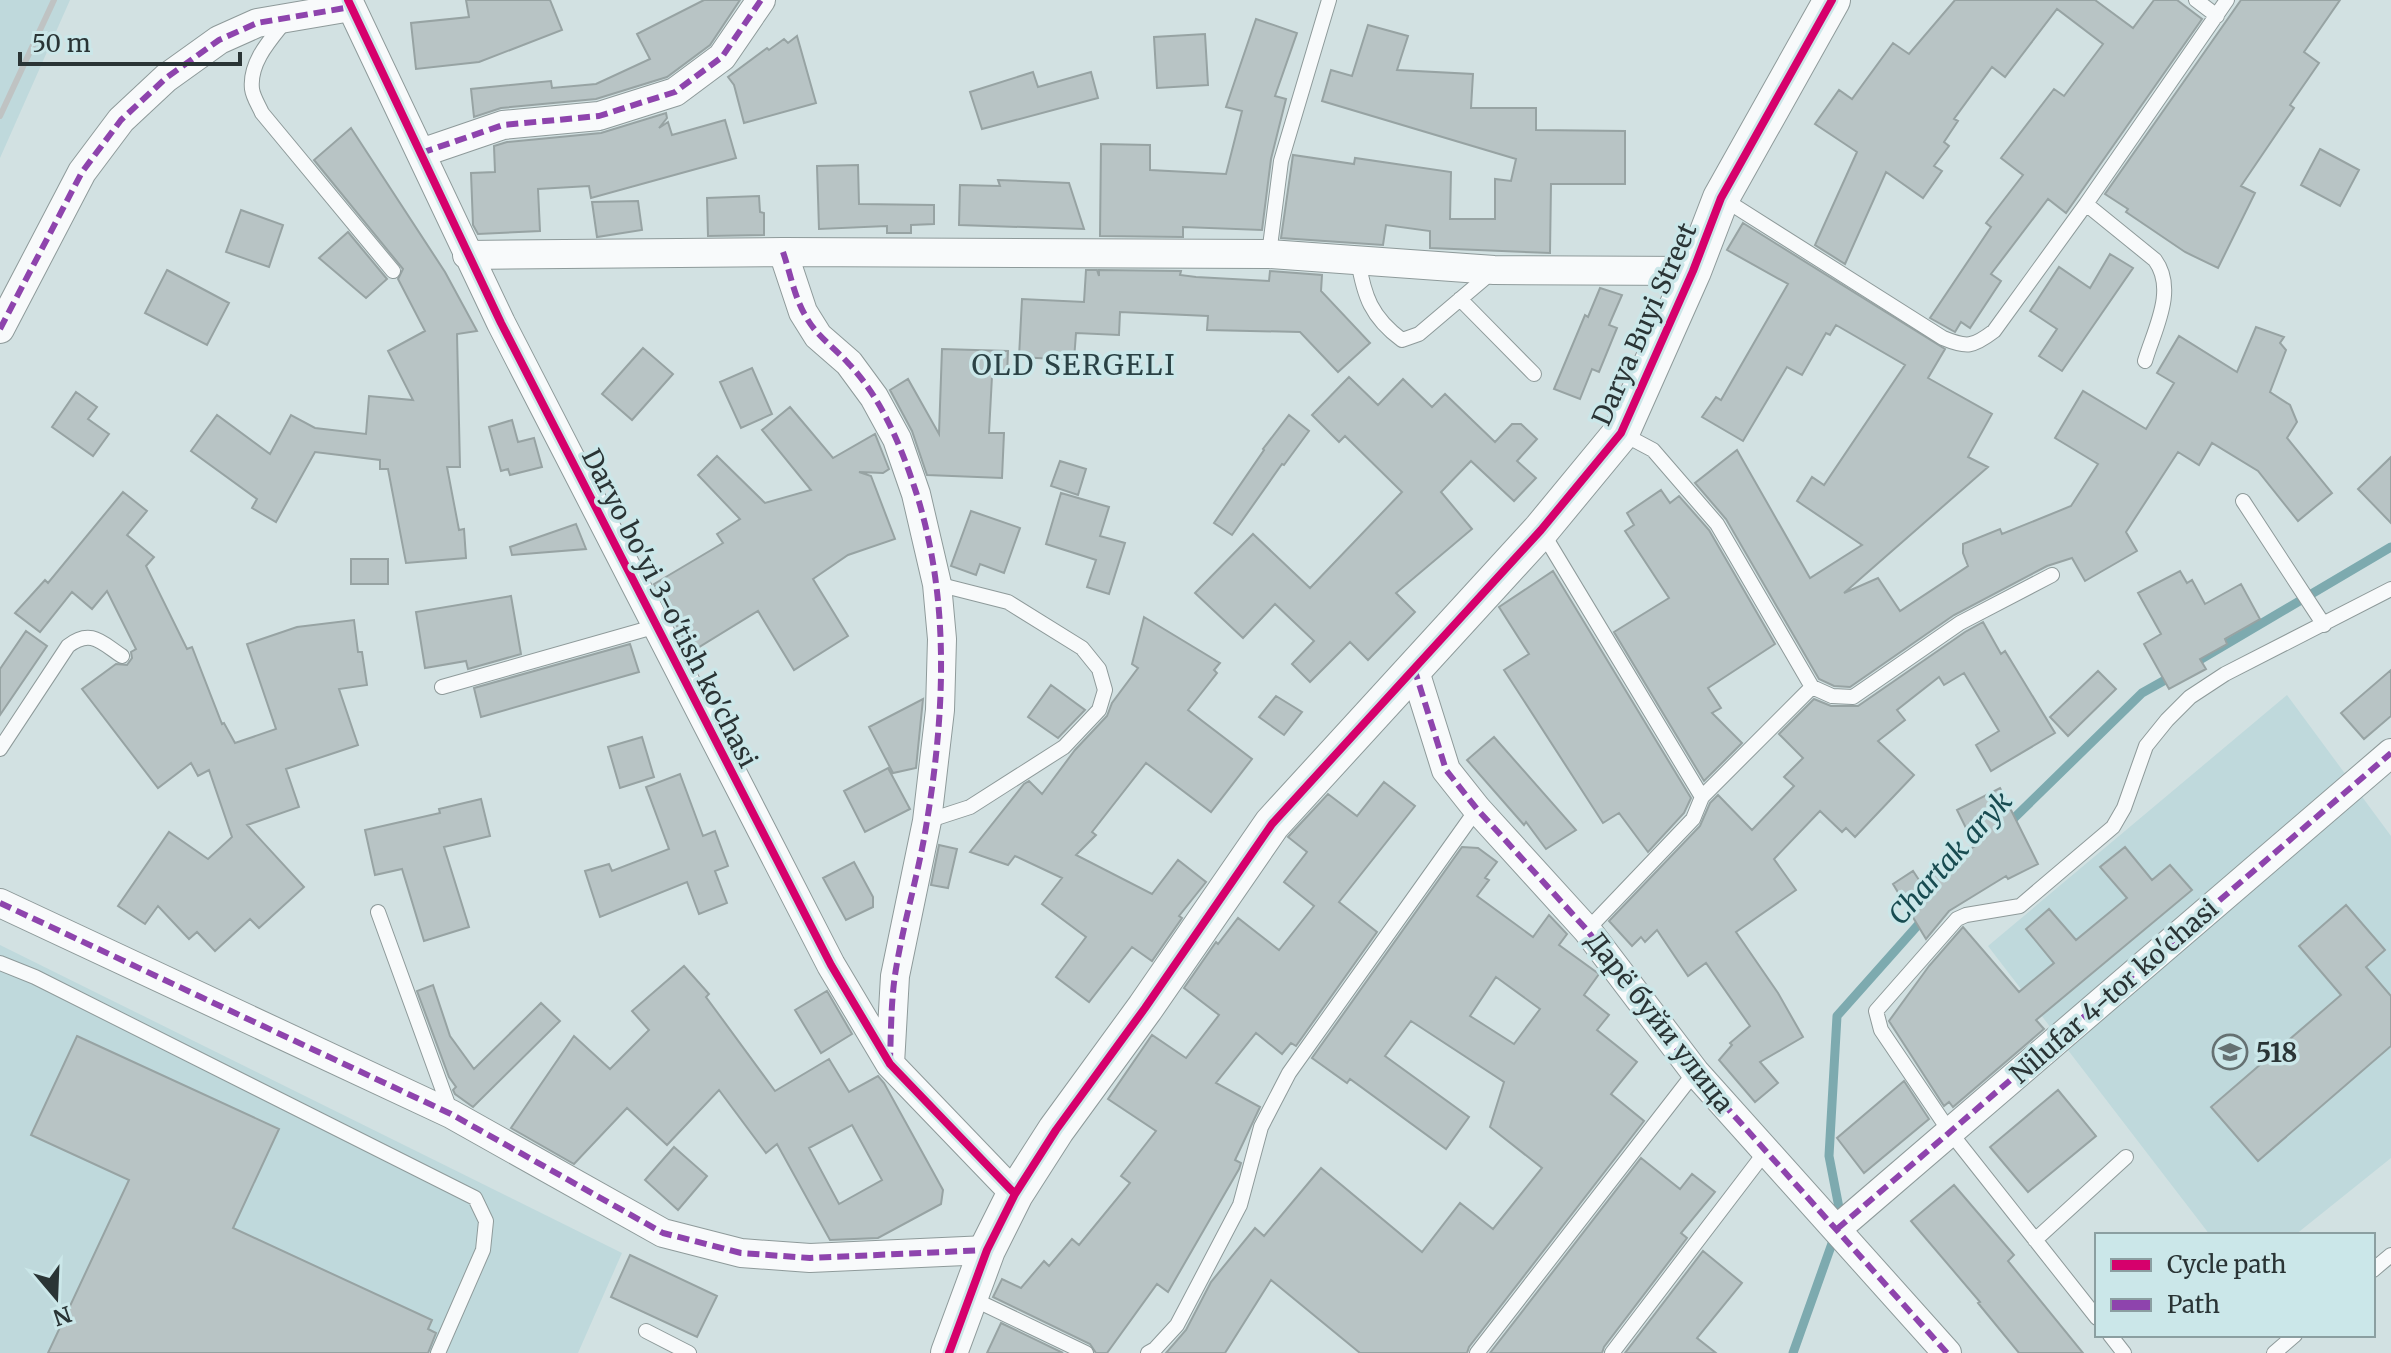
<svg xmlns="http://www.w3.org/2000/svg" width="2391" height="1353" font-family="Merriweather,serif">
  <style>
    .built { fill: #bfd9dc }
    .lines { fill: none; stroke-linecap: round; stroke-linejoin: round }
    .stream { stroke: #7daaaf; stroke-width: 9 }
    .building { fill: #b8c4c5; stroke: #97a3a3; stroke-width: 2; fill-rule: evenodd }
    .service-casing { stroke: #8e9a9a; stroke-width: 16 }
    .minor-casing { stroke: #8e9a9a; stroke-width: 30 }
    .tertiary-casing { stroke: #8e9a9a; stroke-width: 38 }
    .service { stroke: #f8fafb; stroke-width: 14 }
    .minor { stroke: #f8fafb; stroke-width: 28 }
    .tertiary { stroke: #f8fafb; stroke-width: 36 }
    .rail { stroke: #bfc3c3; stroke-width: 6 }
    .quiet { stroke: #8e44ad; stroke-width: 6; stroke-dasharray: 12 6; stroke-linecap: butt }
    .cycleway-casing { stroke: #cbe7e9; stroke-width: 13 }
    .cycleway { stroke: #d6006c; stroke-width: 8 }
    .labels { text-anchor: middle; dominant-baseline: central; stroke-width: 7; stroke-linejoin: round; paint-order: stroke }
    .street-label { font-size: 26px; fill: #2a3435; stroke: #cbe7e9 }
    .poi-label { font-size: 26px; font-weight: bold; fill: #2a3435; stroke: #cbe7e9; text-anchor: start }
    .neighbourhood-label { font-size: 28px; letter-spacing: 2px; fill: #2b4245; stroke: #cbe7e9 }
    .water-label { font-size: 28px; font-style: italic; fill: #184c51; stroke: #cbe7e9 }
  </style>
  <rect width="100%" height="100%" fill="#d2e1e2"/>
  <path class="built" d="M0 0H70L0 158Z
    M2287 695 2391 836V1158L2295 1235H2210L1988 946Z
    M0 945 622 1253 578 1353H0Z"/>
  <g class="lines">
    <path class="stream" d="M2191 665 2391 547
      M2008 824 2142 693 2174 675
      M1841 1218 1829 1156 1837 1016 1926 916
      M1793 1353 1835 1235"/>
  </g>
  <path class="building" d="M466 0H550L562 30 479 62 416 69 411 23 469 17Z
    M704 0H740L710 45 667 77 596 99 501 108 474 117 471 89 551 81 552 88 596 84 650 59 637 34Z
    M1955 0H2095L2133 28 2154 0H2177L2202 19 2066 213 2048 199 1991 274 2001 281 1970 328 1961 322 1955 332 1930 318 1991 227 1986 223 2023 175 2001 158 2054 89 2064 96 2103 44 2057 9 2005 77 1992 67 1954 119 1958 121 1944 142 1949 146 1934 166 1942 171 1923 198 1886 172 1845 264 1815 245 1857 152 1815 124 1839 90 1852 99 1893 43 1909 54Z
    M2241 0H2340L2304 52 2319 63 2290 105 2294 108 2241 186 2255 193 2218 268 2185 252 2126 212 2128 209 2105 194Z
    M1256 19 1297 33 1275 96 1286 99 1271 159 1262 230 1183 227V237L1100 236 1101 144 1150 145V170L1226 174 1242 111 1226 107Z
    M1368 25 1408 36 1397 70 1473 74 1471 108H1536V130L1625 131V184H1551L1550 253 1430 248V231L1386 225 1383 245 1281 238 1293 155 1354 164 1355 158 1451 172 1450 219H1495V179L1511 181 1516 159 1322 101 1331 70 1352 76Z
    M1205 34 1208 85 1157 88 1154 37Z
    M797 36 816 103 744 123 734 85 728 77 767 48 769 50 784 39 788 43Z
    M1033 72 1038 87 1091 72 1098 98 982 129 970 92Z
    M666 113 667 118 659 128 668 122 672 135 725 120 736 158 591 198 589 186 538 189 540 231 478 234 473 225 471 173 495 172 494 146 507 142 601 133Z
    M351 128 445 272 477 331 457 334 460 467H447L459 530 464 529 466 558 406 563 388 469H380V460L315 452 276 522 252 508 257 499 191 451 217 415 270 454 291 415 315 428 366 434 369 396 413 400 388 351 425 331 398 279 403 269 314 160Z
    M2320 149 2359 170 2340 206 2301 185Z
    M858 165 859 204 934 205V224L911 225V233H887V226L819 229 817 166Z
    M998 180 1069 183 1084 229 959 225 960 185 1000 186Z
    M759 196 760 212 764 213V235L708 236 707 198Z
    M638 201 642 230 597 237 592 202Z
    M241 210 283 225 269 267 226 252Z
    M1743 223 1945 349 1928 378 1992 414 1968 457 1988 467 1844 593 1878 578 1900 611 1968 566 1963 553V544L2000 529 2002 534 2071 506 2098 464 2055 438 2083 391 2146 429 2174 383 2157 373 2179 336 2237 372 2256 327 2284 337 2280 343 2286 350 2270 392 2290 405 2297 422 2287 438 2332 493 2298 521 2258 471 2212 443 2199 465 2178 452 2126 532 2137 551 2085 581 2072 558 2047 566 1954 615 1850 687 1834 686 1819 679 1726 519 1695 483 1737 450 1810 578 1862 545 1797 501 1812 477 1824 485 1905 365 1836 325 1830 335 1826 333 1802 375 1787 367 1743 441 1702 417 1716 397 1721 400 1788 284 1727 250Z
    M348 232 387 279 366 298 319 258Z
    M2110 254 2133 268 2062 371 2039 356 2057 329 2030 311 2059 267 2090 288Z
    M167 270 229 303 207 345 145 313Z
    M1086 270H1097L1099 276V270L1181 271 1180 275 1196 277 1269 281 1270 271 1322 275 1321 291 1370 343 1338 372 1300 332 1207 330 1208 316 1120 312 1119 335 1076 333 1074 360 1019 357 1022 299 1084 302Z
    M1600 288 1622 295 1609 325 1617 328 1599 372 1592 369 1580 399 1554 389 1585 315 1588 317Z
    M643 348 673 374 632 420 602 394Z
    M942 349 1008 351 1007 377 992 376 989 433H1004L1002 478 927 475 912 431 890 390 908 379 939 434Z
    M752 368 772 414 741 428 720 382Z
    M1349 377 1378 405 1403 379 1432 407 1445 394 1495 442 1512 424H1521L1537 439 1517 461 1536 478 1514 501 1471 461 1441 492 1472 529 1396 593 1415 612 1368 660 1350 642 1310 682 1292 664 1314 641 1275 604 1243 638 1195 593 1253 534 1310 588 1402 492 1345 436 1339 442 1312 415Z
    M76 392 97 407 88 419 109 434 93 456 52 427Z
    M790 407 833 458 875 434 889 469 883 473 859 472 871 476 895 539 848 555 813 579 848 636 794 670 758 611 691 652 654 584 723 543 717 534 740 519 698 475 717 456 765 503 811 490 762 430Z
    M1289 415 1309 431 1284 465 1282 464 1232 535 1214 523 1264 450 1263 449Z
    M512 420 518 442 534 438 542 467 510 475 508 469 501 471 489 427Z
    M2391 457V523L2358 489Z
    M1060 461 1086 469 1078 495 1051 486Z
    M1661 490 1670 503 1679 496 1709 530 1775 644 1708 688 1721 708 1712 713 1742 743 1704 781 1614 632 1669 598 1625 531 1634 525 1627 513Z
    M123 492 147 511 127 535 154 557 146 566 187 649 192 647 222 724 224 723 235 743 276 729 247 644 297 627 354 620 358 652H362L367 685 339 689 358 745 286 769 299 807 247 825 304 887 259 928 250 919 215 951 197 932 189 939 158 906 145 924 118 906 169 832 208 859 232 837 209 770 198 776 191 763 158 788 82 689 116 664 127 665 132 658 131 652 136 649 107 591 92 609 72 592 40 632 15 613 45 580 48 583Z
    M1061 493 1109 507 1100 536 1125 543 1109 594 1087 587 1096 560 1046 544Z
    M971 511 1020 528 1004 573 980 564 976 575 951 566Z
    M576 524 586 549 512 555 510 547Z
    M351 559H388V584H351Z
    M1553 571 1691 798 1684 813 1648 852 1619 813 1603 823 1504 670 1529 654 1499 607Z
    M2180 571 2187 583 2192 580 2205 604 2241 584 2260 619 2225 639 2227 644 2200 659 2206 669 2169 689 2144 644 2161 634 2138 593Z
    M511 596 521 654 468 669 466 661 425 668 416 612Z
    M1144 617 1220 663 1214 670 1217 673 1188 710 1252 759 1211 812 1146 763 1092 832 1096 835 1076 855 1152 894 1178 860 1206 882 1179 916 1182 918 1152 961 1132 947 1089 1002 1056 977 1086 937 1042 904 1062 878 1015 856 1008 865 970 852 1024 784 1029 781 1042 794 1075 750 1107 716 1112 703 1138 668 1132 664Z
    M1983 622 2001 654 2005 651 2055 733 1991 771 1976 745 1999 731 1964 673 1944 685 1939 677 1897 710 1905 720 1878 741 1914 775 1855 837 1846 828 1842 832 1820 811 1774 859 1796 890 1736 932 1778 993 1803 1037 1760 1062 1778 1083 1755 1102 1719 1060 1732 1045 1730 1043 1750 1026 1706 963 1688 976 1657 930 1645 942 1641 937 1632 946 1609 921 1700 826 1710 803 1718 795 1752 830 1794 786 1784 777 1803 758 1779 734 1814 699 1831 706H1858L1965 632Z
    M26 631 47 646 0 715V669Z
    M630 644 639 672 481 717 474 688Z
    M2391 670V716L2364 739 2341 713Z
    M2098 671 2116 689 2068 736 2050 717Z
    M1051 685 1085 710 1058 738 1028 717Z
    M1276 696 1302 712 1284 735 1259 717Z
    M923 699 916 768 893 773 869 727Z
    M642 737 654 777 620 788 608 747Z
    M1494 737 1576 830 1546 849 1526 822 1524 825 1467 760Z
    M888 768 910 809 865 832 844 791Z
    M680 774 703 836 715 831 728 866 715 871 727 903 699 914 687 882 600 917 585 871 609 864 612 871 669 849 646 787Z
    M1384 782 1415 806 1339 902 1377 932 1296 1046 1291 1043 1282 1054 1256 1033 1216 1083 1260 1107 1235 1160 1241 1163 1239 1169 1168 1292 1157 1284 1107 1353H1096L1090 1344 993 1297 1002 1279 1021 1288 1044 1261 1049 1266 1072 1239 1079 1245 1130 1183 1121 1176 1156 1131 1108 1099 1152 1035 1186 1058 1219 1015 1184 988 1216 942 1218 944 1238 918 1279 950 1314 906 1284 882 1307 852 1288 837 1328 794 1357 816Z
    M2000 788 2038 864 2008 879 2006 876 1949 911 1926 939 1893 884 1913 871 1919 880 1975 846 1957 810Z
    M481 799 490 836 444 847 469 927 424 941 402 869 375 875 365 830 440 813 439 809Z
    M939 845 957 849 948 888 931 885Z
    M1462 847 1478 848 1497 862 1485 878 1489 880 1477 896 1533 937 1549 915 1567 934 1559 945 1599 974 1584 995 1609 1015 1597 1030 1637 1062 1611 1094 1644 1121 1469 1347 1467 1353H1360L1271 1280 1225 1353H1166L1186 1330 1211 1282 1255 1228 1264 1236 1321 1168 1422 1252 1460 1203 1493 1229 1542 1168 1490 1127 1504 1082 1411 1021 1385 1056 1469 1117 1446 1149 1350 1079 1347 1083 1312 1058ZM1496 977 1540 1009 1514 1044 1470 1016Z
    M2125 847 2152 880 2170 865 2192 890 2036 1020 2044 1029 1953 1107 1949 1102 1944 1106 1889 1021 1929 966 1963 927 2019 992 2054 963 2026 929 2049 909 2076 940 2127 898 2100 867Z
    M854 862 873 897V907L846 920 823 878Z
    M2346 905 2385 950 2366 967 2391 996V1046L2258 1161 2211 1107 2341 995 2299 946Z
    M684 966 709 994 706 997 775 1091 829 1059 849 1092 878 1076 884 1083 943 1190 941 1204 878 1238 830 1240 777 1144 766 1153 719 1090 667 1145 627 1108 574 1164 511 1128 574 1036 610 1069 649 1030 632 1011ZM852 1125 882 1180 839 1204 809 1148Z
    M433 985 450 1036 474 1069 541 1003 560 1021 473 1107 455 1094 453 1090 456 1087 449 1077 417 991Z
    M827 991 852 1034 821 1053 795 1010Z
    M77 1036 279 1129 233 1228 432 1320 428 1329 436 1333 428 1353H48L129 1180 31 1135Z
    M1904 1081 1929 1119 1864 1173 1837 1138Z
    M2058 1090 2096 1136 2028 1192 1990 1147Z
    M674 1147 707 1176 678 1210 645 1180Z
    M1641 1158 1680 1189 1692 1174 1715 1192 1681 1233 1687 1238 1604 1347 1602 1353H1490Z
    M1954 1185 2014 1255 2008 1261 2083 1353H2019L1978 1303 1980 1302 1911 1221Z
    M1703 1251 1742 1283 1697 1338 1716 1353H1625Z
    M630 1255 717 1296 697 1337 611 1297Z
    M1001 1323 1063 1353H987Z"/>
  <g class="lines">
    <g class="service-casing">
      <path id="service" d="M2196 0 2217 16
        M286 20C271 39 249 62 252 89 253 97 259 106 262 113L393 271
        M1722 198 1943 338C1967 348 1973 347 1994 331L2086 204 2227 0
        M2086 204 2155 260C2177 290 2154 330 2145 361
        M1269 254 1281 161 1329 0
        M1358 260C1364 296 1371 317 1402 340L1419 334 1491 273
        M1460 299 1534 374
        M1621 433 1653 450 1717 524 1812 687 1832 696 1853 697 1960 623 2052 575
        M2243 501 2324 625
        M1541 530 1702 797
        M442 687 657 626
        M0 749 68 646C91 628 102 643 122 656
        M927 821 970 807 1064 747 1099 710 1105 690 1099 669 1082 648 1008 602 937 584
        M378 912 450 1110
        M1587 930 1693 819 1702 797 1812 687
        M0 963 35 977 475 1198 486 1221 483 1250 438 1353
        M2035 1240 2126 1157
        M2373 1270 2391 1255
        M971 1298 1086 1353
        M2097 1318 1950 1132 1881 1030 1876 1011 1957 919 1966 915 2020 906 2113 827 2124 808 2146 746 2167 720 2190 697 2225 674 2391 589
        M646 1331 689 1353
        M2110 1335 2124 1353
        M1148 1353 1155 1349 1177 1325 1240 1205 1261 1127 1289 1073 1477 809
        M1477 1353 1695 1072
        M1612 1353 1766 1151
        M2274 1353 2295 1335"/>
    </g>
    <g class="minor-casing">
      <path id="minor" d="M348 0 501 323 831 965 890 1064 1015 1194
        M421 153 503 125 599 116 675 92 722 57 761 0
        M783 252 803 312 818 336 849 363 874 397 897 439 916 494 937 584 942 639 940 710 927 821 895 976 890 1064
        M467 255 783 252 1269 254 1494 270 1693 271
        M0 329 82 172 121 120 166 78 219 40 257 23 351 7
        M1414 668 1446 770 1477 809 1587 930 1695 1072 1947 1353
        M0 903 451 1114 663 1233 741 1253 810 1258 987 1250
        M1837 1229 2391 753"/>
    </g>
    <g class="tertiary-casing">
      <path id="tertiary" d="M949 1353 987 1250 1015 1194 1056 1130 1145 1008 1272 824 1541 530 1621 433 1693 271 1721 198 1832 0"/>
    </g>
    <use href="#service" class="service"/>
    <use href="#minor" class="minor"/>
    <use href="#tertiary" class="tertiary"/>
    <path class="rail" d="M0 116 54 0"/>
    <path class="quiet" d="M421 153 503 125 599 116 675 92 722 57 761 0
      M783 252C790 272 794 296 805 315 816 336 833 346 849 364 882 399 901 446 916 492 950 599 945 711 927 821 919 873 903 923 895 975 891 1003 891 1032 890 1060
      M0 329 82 172 121 120 166 78 219 40 257 23 351 7
      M1414 668 1446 770 1477 809 1587 930 1695 1072 1947 1353
      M0 903 451 1114 663 1233 741 1253 810 1258 987 1250
      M1837 1229 2391 753"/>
    <g class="cycleway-casing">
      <path id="cycleway" d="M348 0 501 323 831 965 890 1064 1015 1194
        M949 1353 987 1250 1015 1194 1056 1130 1145 1008 1272 824 1541 530 1621 433 1693 271 1721 198 1832 0"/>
    </g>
    <use href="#cycleway" class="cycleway"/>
  </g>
  <defs>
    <g id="school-ring" transform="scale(1.8)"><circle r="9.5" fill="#cbe7e9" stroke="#657172" stroke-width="1.5"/><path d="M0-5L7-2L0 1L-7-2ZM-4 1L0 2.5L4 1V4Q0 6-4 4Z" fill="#657172"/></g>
  </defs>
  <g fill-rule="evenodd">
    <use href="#school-ring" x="2230" y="1052"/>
  </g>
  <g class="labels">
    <g class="street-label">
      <text transform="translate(1644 324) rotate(-66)">Darya Buyi Street</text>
      <text transform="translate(670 608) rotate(63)">Daryo bo'yi 3-o'tish ko'chasi</text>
      <text transform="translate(2114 991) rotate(-41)">Nilufar 4-tor ko'chasi</text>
      <text transform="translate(1660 1022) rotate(52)">Дарё буйи улица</text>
    </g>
    <g class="poi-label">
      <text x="2256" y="1052">518</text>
    </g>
    <g class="neighbourhood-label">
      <text x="1074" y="365">OLD SERGELI</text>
    </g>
    <g class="water-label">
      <text transform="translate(1950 858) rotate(-48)">Chartak aryk</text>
    </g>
  </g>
  <rect x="2095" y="1233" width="280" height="104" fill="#cbe7e9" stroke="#8b9fa1" stroke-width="2"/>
  <rect x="2111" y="1259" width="40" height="12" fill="#d6006c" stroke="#8b9fa1" stroke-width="2"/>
  <text x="2167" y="1273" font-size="24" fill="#2a3435">Cycle path</text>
  <rect x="2111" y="1299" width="40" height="12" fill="#8e44ad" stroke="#8b9fa1" stroke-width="2"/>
  <text x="2167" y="1313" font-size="24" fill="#2a3435">Path</text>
  <g transform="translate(56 1297) rotate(161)" stroke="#cbe7e9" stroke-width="6" paint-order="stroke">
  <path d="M0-6L14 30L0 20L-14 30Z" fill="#2a3435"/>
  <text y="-12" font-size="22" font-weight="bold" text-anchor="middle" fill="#2a3435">N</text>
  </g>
  <path d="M20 52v12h220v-12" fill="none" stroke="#2a3435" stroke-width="4"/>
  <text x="32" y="52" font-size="24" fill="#2a3435" stroke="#cbe7e9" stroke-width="6" paint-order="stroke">50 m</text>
</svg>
